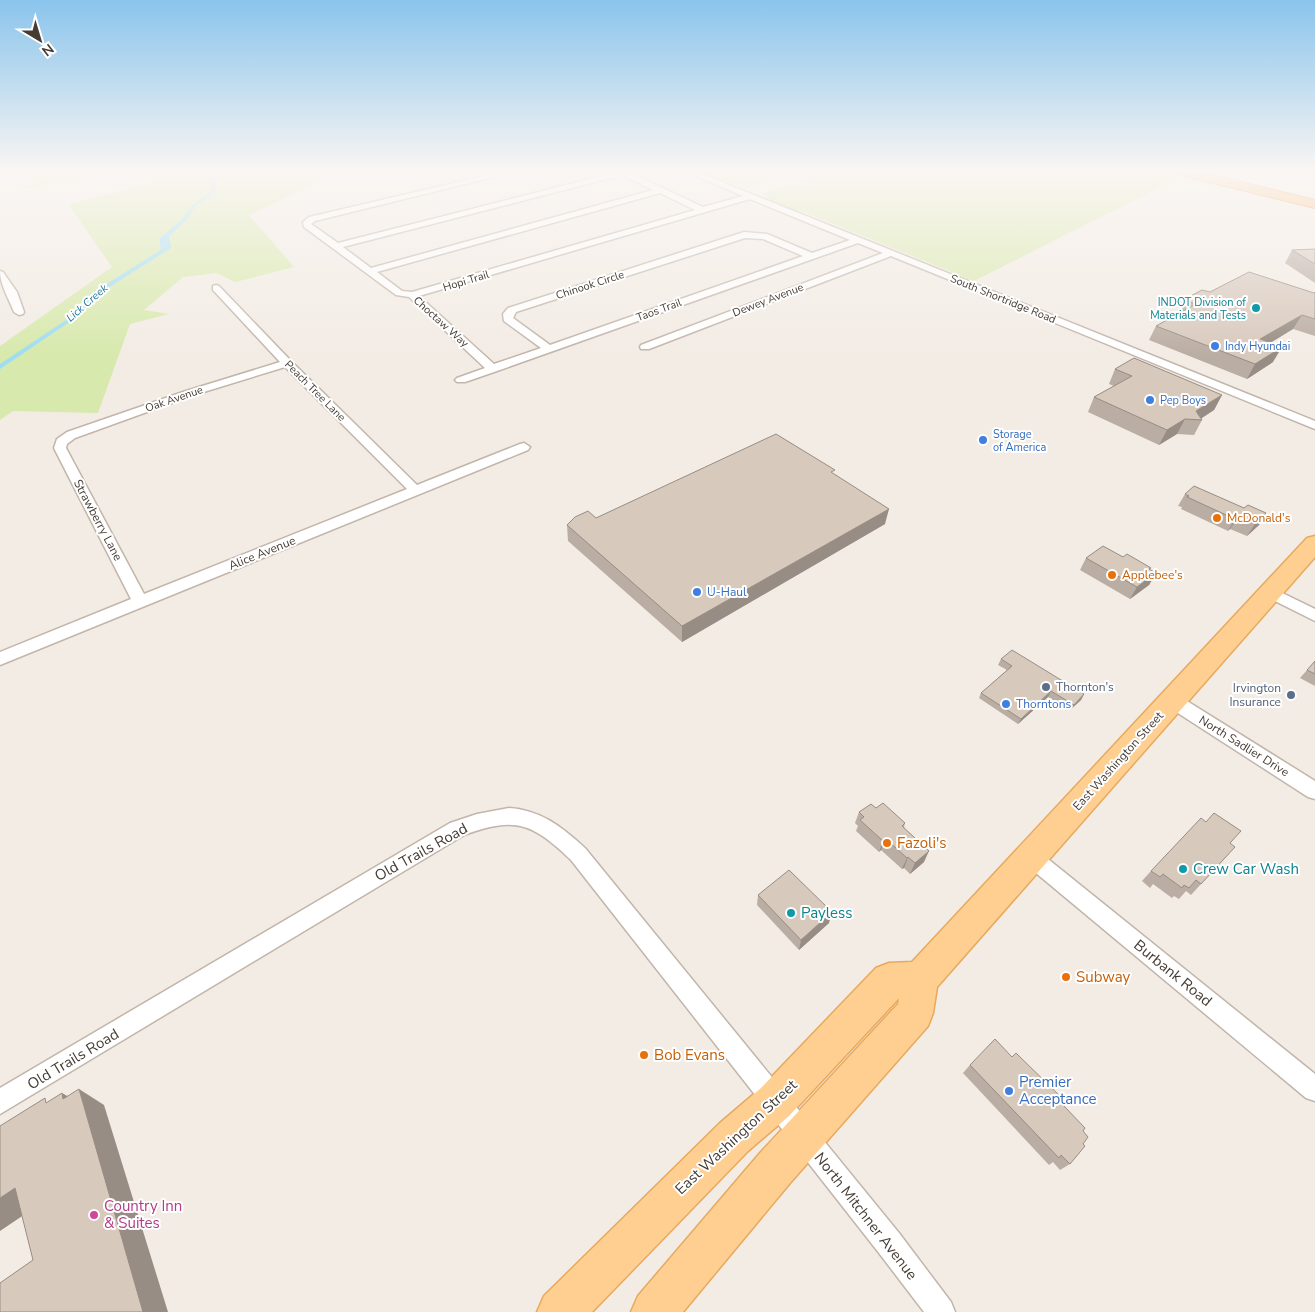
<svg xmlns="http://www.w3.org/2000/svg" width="1315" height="1312" font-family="'Nunito Sans',sans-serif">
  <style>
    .green { fill: #d7e9ac }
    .water { fill: #9eddf2 }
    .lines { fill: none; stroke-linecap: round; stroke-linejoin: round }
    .street-casing { stroke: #c2b5aa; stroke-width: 3 }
    .primary-casing { stroke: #e7a95e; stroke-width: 3 }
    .highway-casing { stroke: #e2852f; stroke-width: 2 }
    .street { fill: #fff; fill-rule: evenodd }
    .primary { fill: #ffcf91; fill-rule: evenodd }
    .highway { fill: #ffb363; fill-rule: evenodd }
    .wall { fill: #baada3 }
    .shaded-wall { fill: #978d84 }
    .building { fill: #d8c9bd; stroke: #978d84 }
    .culture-dot { fill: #0f9aa8; stroke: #fff; stroke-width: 2 }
    .shop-dot { fill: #3f7fe0; stroke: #fff; stroke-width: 2 }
    .food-dot { fill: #e8710a; stroke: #fff; stroke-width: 2 }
    .service-dot { fill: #5c6f8a; stroke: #fff; stroke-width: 2 }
    .hotel-dot { fill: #d1479c; stroke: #fff; stroke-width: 2 }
    .labels { text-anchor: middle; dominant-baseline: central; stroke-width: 4; stroke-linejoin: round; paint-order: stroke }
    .far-street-label { font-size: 11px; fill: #453c34; stroke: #fff }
    .far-culture-label { font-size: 11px; fill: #0d838f; stroke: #fff; text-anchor: end }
    .far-water-label { font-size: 11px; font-style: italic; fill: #267c9c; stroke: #fff }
    .far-shop-label { font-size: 11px; fill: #366cbe; stroke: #fff; text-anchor: start }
    .food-label { font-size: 12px; fill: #c56008; stroke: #fff; text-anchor: start }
    .street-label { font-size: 12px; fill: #453c34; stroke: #fff }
    .shop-label { font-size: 12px; fill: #366cbe; stroke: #fff; text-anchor: start }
    .service-label { font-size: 12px; fill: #4e5e75; stroke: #fff; text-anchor: start }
    .near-food-label { font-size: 15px; fill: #c56008; stroke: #fff; text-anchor: start }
    .near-street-label { font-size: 15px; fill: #453c34; stroke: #fff }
    .near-culture-label { font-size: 15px; fill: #0d838f; stroke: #fff; text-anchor: start }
    .near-shop-label { font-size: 15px; fill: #366cbe; stroke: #fff; text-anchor: start }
    .near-hotel-label { font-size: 15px; fill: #b23c85; stroke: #fff; text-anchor: start }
  </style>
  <rect width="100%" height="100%" fill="#f3ece5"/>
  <path class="green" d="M25 172H121L16 190 34 183Z
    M157 172H314L322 181 249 215 294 267 235 282 217 273 183 277 144 310 169 314 130 324 98 413 13 411 0 420V346L112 267 68 204 151 183Z
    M696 172H764L771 176V180L748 188 721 182Z
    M840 172H1177L1186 174 974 281 959 276 957 274 799 210 795 212 769 200 764 195V193L795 184 799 185Z"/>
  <path class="water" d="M209 172H215L217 177 215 193 196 205 187 220 169 236 171 248 108 288 77 317 0 369V364L66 320 97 290 159 251 161 249 159 239 182 219 193 205 212 191Z"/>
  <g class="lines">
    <g class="street-casing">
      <path id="street" d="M501 172H514L315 221 311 224 338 243 617 172H629L703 207 743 196 687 172H697L1315 421V429L891 256 649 349H641L640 347 641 345 883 253 858 243 497 371 465 382H457L455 380 457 378 485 368 409 297 396 295 304 227 303 222 309 217ZM622 175 653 190 371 268 343 247ZM660 193 695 210 412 292 402 291 377 272ZM750 199 850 240 812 253 767 234 744 232 508 308 503 314 504 321 541 348 494 364 419 296ZM745 238 763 239 803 256 550 345 513 318 516 312Z
        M0 271 3 272 17 292 24 312 23 314 19 315 14 312C9 299 0 285 0 271Z
        M216 285 219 286 291 361 417 485 520 444 524 443 530 447 528 450 0 665V652L131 599 54 448 57 439 67 432 186 391 280 362 213 290V286ZM285 367 407 489 144 594 66 448 67 444 75 438 194 395Z
        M1270 587 1315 609V621L1265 596 1262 592 1265 588Z
        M1173 694 1179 696 1315 781V799L1308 797 1167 706 1164 701 1167 696Z
        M509 808C541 810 562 827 585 848L899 1233 951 1302 955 1312H924L879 1253 571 860C532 823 516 816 464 835L0 1114V1088L450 823 477 814Z
        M1031 848 1038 851 1315 1074V1101L1306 1098 1024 863 1021 857 1024 851Z"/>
    </g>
    <g class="primary-casing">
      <path id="primary" d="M1315 536V557L937 987 933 1013 928 1026 790 1183 683 1312H631L638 1296 760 1153 898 1004 899 998 789 1116 748 1151 592 1312H537L544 1296 720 1123 761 1088 876 968 889 963 912 962 1307 538Z"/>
    </g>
    <g class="highway-casing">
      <path id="highway" d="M1178 172H1199L1315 200V208L1180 175Z"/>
    </g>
    <use href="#street" class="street"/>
    <use href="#primary" class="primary"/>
    <use href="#highway" class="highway"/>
  </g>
  <path class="wall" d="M1315 249V283L1285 263 1292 250Z
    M1210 292 1314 293 1315 292V336L1293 329 1270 343 1273 362 1247 379 1149 340 1156 326 1178 314 1177 313 1183 300Z
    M1115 369 1222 395 1214 410 1201 418 1202 420 1194 435 1177 434 1159 445 1088 412 1094 397 1114 386 1109 384Z
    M834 474 885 524 682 642 568 541 567 525 596 518Z
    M1185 494 1244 508 1266 513 1259 525 1247 536 1230 529 1228 531 1181 509 1182 507 1178 506Z
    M1123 557 1156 573 1149 585 1130 599 1080 570 1086 558Z
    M1001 659 1084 694 1081 700 1070 710 1048 697 1018 724 979 698 981 693 1007 670 998 665Z
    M1315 661V686L1300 678Z
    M876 808 905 823 904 827 924 862 910 874 904 868 902 869 881 850 879 852 856 831 858 826 855 823 859 812Z
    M1230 843 1201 884 1191 895 1186 891 1179 899 1174 896 1172 898 1153 884 1150 888 1142 881 1151 871Z
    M758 895 829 923 799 950 757 905Z
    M1012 1057 1063 1105 1083 1131V1144L1070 1164 1060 1170 1053 1162 1049 1165 963 1073 970 1065Z"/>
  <path class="shaded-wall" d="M1302 315 1293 329 1252 354 1260 339Z
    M1282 347 1273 362 1247 379 1255 364Z
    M1222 395 1214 410 1199 420 1196 411Z
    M1185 419 1177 434 1159 445 1167 430Z
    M889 509 885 524 682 642V626Z
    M1266 513 1259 525 1247 536 1255 524Z
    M1238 517 1230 529 1228 531 1235 519Z
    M1156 573 1149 585 1130 599 1137 587Z
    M1051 691 1048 697 1018 724 1021 719Z
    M1084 694 1081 700 1070 710 1074 705Z
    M886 839 881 850 879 852 883 841Z
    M929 851 924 862 910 874 915 863Z
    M908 857 904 868 902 869 907 858Z
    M832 912 829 923 799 950 801 940Z
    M79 1089 104 1105 168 1312H143L63 1099 62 1093 83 1105Z
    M15 1188 46 1200 0 1231V1198Z"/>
  <path class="building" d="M1315 249V264L1292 250Z
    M1249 272 1314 293 1315 292V319L1302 315 1260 339 1282 347 1255 364 1156 326 1196 304 1183 300 1202 290 1210 292Z
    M1134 358 1222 395 1196 411 1202 420 1185 419 1167 430 1094 397 1132 376 1115 369Z
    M776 434 835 470 831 472 889 509 682 626 567 525 575 517 588 511 596 518Z
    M1194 486 1244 508 1248 505 1266 513 1255 524 1238 517 1235 519 1187 497 1189 496 1185 494Z
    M1103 546 1123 557 1127 554 1151 568 1149 569 1156 573 1137 587 1086 558Z
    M1012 650 1084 694 1074 705 1051 691 1021 719 981 693 1012 666 1001 659Z
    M1315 661V674L1307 670Z
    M883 803 905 823 902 826 929 851 915 863 908 857 907 858 886 839 883 841 860 820 864 817 859 812 871 804 876 808Z
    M1214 813 1241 831 1230 843 1235 847 1201 884 1196 880 1189 888 1184 885 1182 888 1163 874 1160 877 1151 871 1201 818 1206 822Z
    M789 870 832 912 801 940 758 895Z
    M995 1039 1012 1057 1016 1053 1066 1102 1063 1105 1085 1128 1083 1131 1088 1137 1083 1144 1085 1146 1070 1164 1061 1155 1059 1158 970 1065Z
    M79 1089 143 1312H0V1283L33 1260 15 1188 0 1198V1126L45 1098 46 1103 62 1093 63 1099Z"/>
  <linearGradient id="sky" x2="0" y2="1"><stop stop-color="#8ac4ec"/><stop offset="0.48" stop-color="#faf6f3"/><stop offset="1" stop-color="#faf6f3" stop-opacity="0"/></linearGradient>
  <rect width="1315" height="356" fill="url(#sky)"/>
  <g class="culture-dot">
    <circle cx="1256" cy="308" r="5"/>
    <circle cx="1183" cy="869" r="5"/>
    <circle cx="791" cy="913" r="5"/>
  </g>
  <g class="shop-dot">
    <circle cx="1215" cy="346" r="5"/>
    <circle cx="1150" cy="400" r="5"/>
    <circle cx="983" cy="440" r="5"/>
    <circle cx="697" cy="592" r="5"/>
    <circle cx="1006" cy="704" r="5"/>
    <circle cx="1009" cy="1091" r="5"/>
  </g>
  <g class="food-dot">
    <circle cx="1217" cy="518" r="5"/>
    <circle cx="1112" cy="575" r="5"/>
    <circle cx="887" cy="843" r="5"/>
    <circle cx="1066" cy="977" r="5"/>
    <circle cx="644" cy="1055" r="5"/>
  </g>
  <g class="service-dot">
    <circle cx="1046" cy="687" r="5"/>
    <circle cx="1291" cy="695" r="5"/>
  </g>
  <circle class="hotel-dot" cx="94" cy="1215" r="5"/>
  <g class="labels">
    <g class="far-street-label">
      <text transform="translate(466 281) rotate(-17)">Hopi Trail</text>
      <text transform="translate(590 285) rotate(-18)">Chinook Circle</text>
      <text transform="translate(1003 299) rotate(22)">South Shortridge Road</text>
      <text transform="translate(768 300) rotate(-21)">Dewey Avenue</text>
      <text transform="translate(659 310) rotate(-20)">Taos Trail</text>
      <text transform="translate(441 322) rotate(42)">Choctaw Way</text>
      <text transform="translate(315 391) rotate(45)">Peach Tree Lane</text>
      <text transform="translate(174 399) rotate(-19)">Oak Avenue</text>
    </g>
    <g class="far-culture-label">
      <text x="1246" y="302">INDOT Division of<tspan x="1246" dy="13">Materials and Tests</tspan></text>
    </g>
    <g class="far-water-label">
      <text transform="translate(87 303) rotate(-41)">Lick Creek</text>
    </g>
    <g class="far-shop-label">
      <text x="1225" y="346">Indy Hyundai</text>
      <text x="1160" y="400">Pep Boys</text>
      <text x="993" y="434">Storage<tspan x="993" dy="13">of America</tspan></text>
    </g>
    <g class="food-label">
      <text x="1227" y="518">McDonald's</text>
      <text x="1122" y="575">Applebee's</text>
    </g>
    <g class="street-label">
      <text transform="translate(98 520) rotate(62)">Strawberry Lane</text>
      <text transform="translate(262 553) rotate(-22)">Alice Avenue</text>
      <text transform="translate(1244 746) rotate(32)">North Sadlier Drive</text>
      <text transform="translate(1118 761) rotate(-48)">East Washington Street</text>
    </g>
    <g class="shop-label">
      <text x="707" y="592">U-Haul</text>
      <text x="1016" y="704">Thorntons</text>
    </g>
    <g class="service-label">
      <text x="1056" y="687">Thornton's</text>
      <text x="1281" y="688" text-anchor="end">Irvington<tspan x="1281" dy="14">Insurance</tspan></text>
    </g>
    <g class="near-food-label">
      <text x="897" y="843">Fazoli's</text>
      <text x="1076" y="977">Subway</text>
      <text x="654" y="1055">Bob Evans</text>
    </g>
    <g class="near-street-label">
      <text transform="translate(421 852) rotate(-29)">Old Trails Road</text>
      <text transform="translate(1173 973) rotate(39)">Burbank Road</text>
      <text transform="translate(73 1059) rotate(-31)">Old Trails Road</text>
      <text transform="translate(736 1137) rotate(-43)">East Washington Street</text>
      <text transform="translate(866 1216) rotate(52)">North Mitchner Avenue</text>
    </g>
    <g class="near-culture-label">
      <text x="1193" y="869">Crew Car Wash</text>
      <text x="801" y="913">Payless</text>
    </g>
    <g class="near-shop-label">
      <text x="1019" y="1082">Premier<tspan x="1019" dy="17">Acceptance</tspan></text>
    </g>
    <g class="near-hotel-label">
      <text x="104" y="1206">Country Inn<tspan x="104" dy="17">&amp; Suites</tspan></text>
    </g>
  </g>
  <g transform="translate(40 40) rotate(142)" stroke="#ffffff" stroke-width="4" paint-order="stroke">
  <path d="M0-4L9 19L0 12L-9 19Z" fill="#453c34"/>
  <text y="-8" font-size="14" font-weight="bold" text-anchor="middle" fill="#453c34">N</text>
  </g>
</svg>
